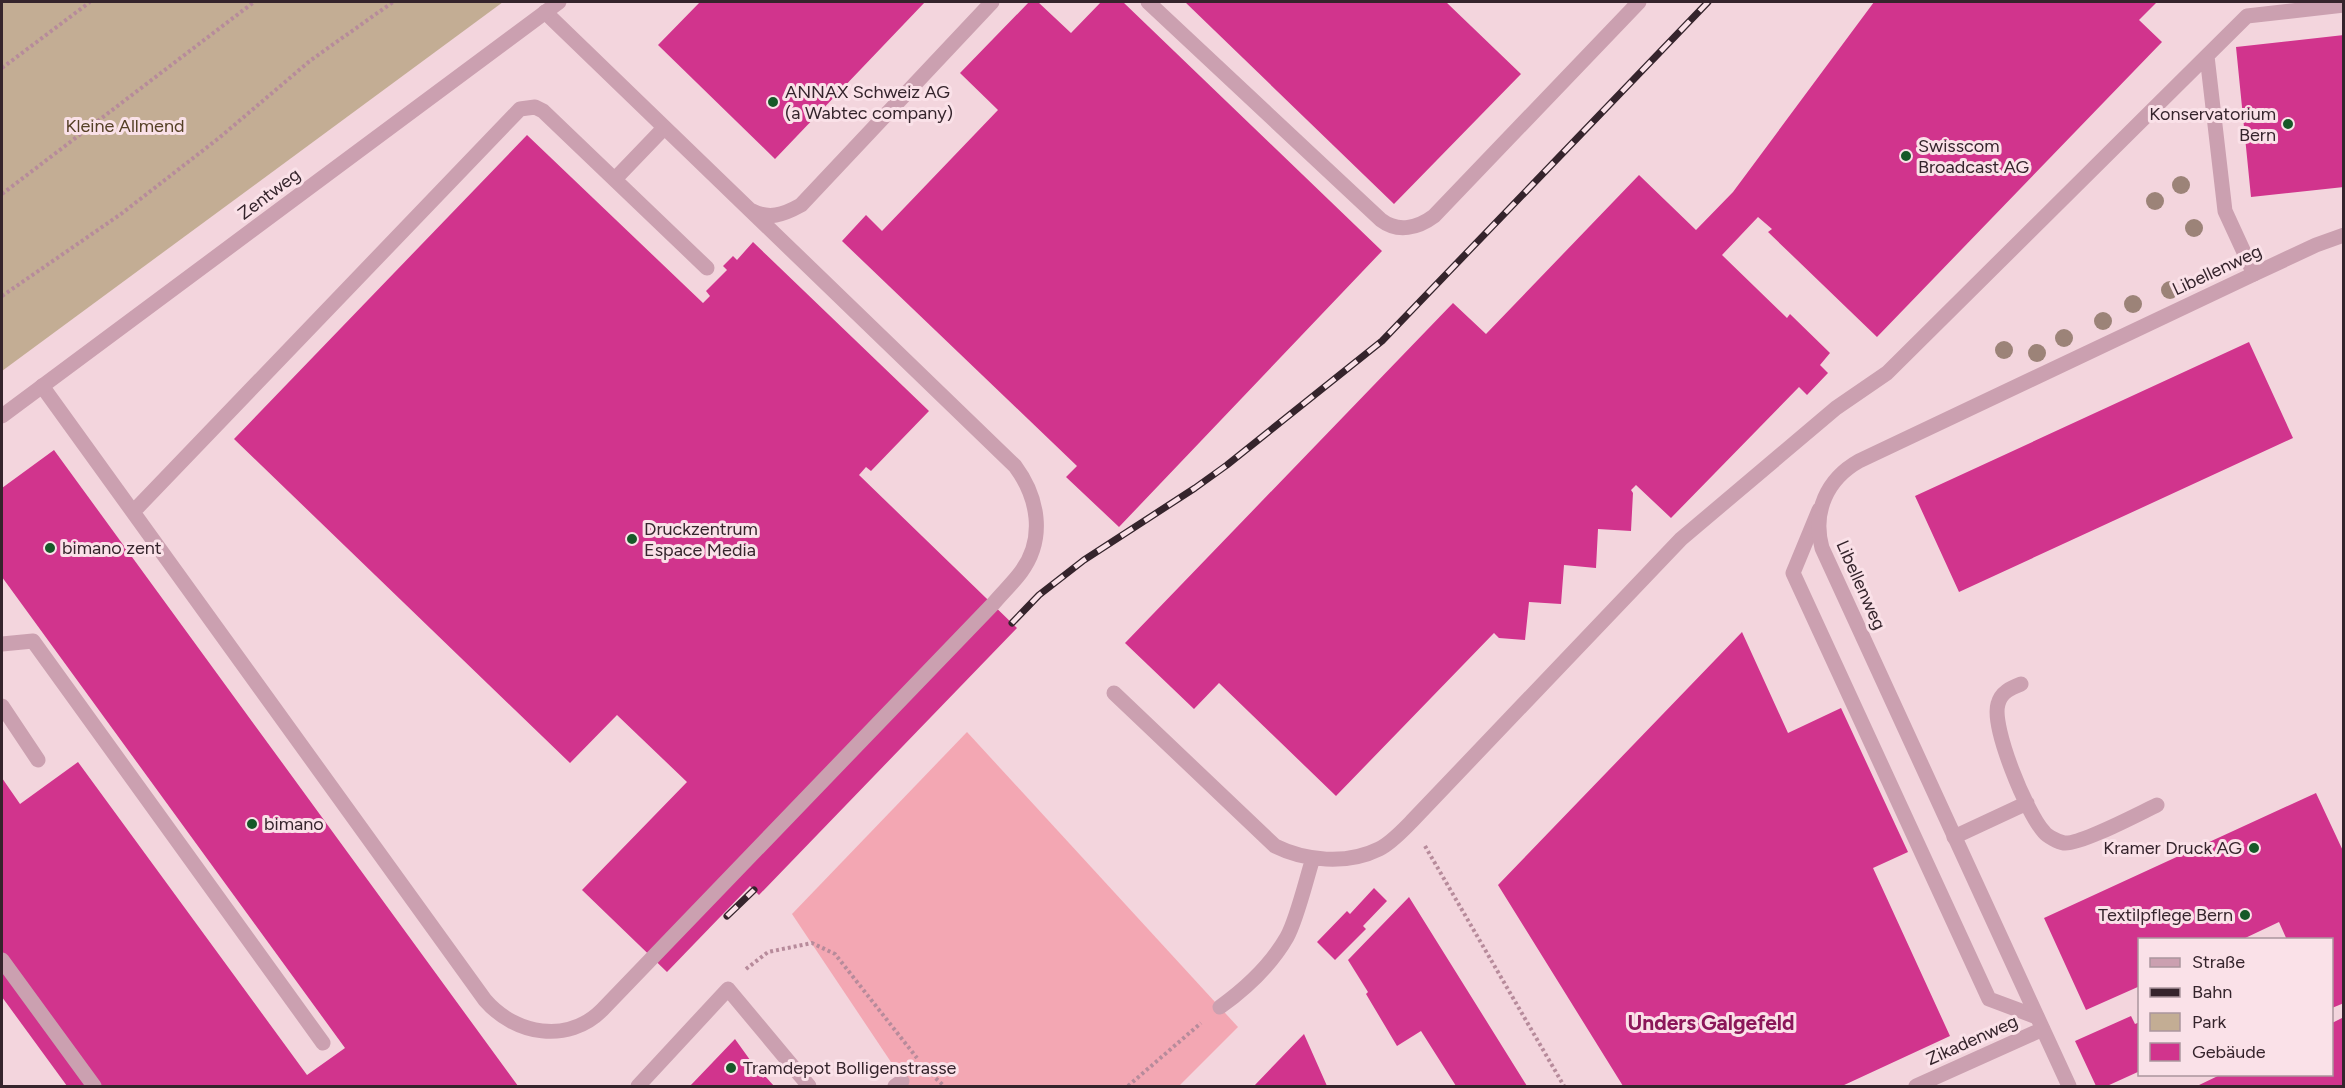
<svg xmlns="http://www.w3.org/2000/svg" width="2345" height="1088" font-family="Figtree,sans-serif">
  <style>
    .green { fill: #c3ad94 }
    .sand { fill: #f3a7b3 }
    .building { fill: #d1348d }
    .lines { fill: none; stroke-linecap: round; stroke-linejoin: round }
    .path { stroke: #b78b9b; stroke-width: 4; stroke-dasharray: 3 3; stroke-linecap: butt }
    .service { stroke: #cba0b0; stroke-width: 15 }
    .minor { stroke: #cba0b0; stroke-width: 15 }
    .rail-casing { stroke: #35242c; stroke-width: 7 }
    .rail { stroke: #fae1e8; stroke-width: 4.5; stroke-dasharray: 14; stroke-linecap: butt }
    .tree { fill: #9c8378 }
    .poi-dot { fill: #165928; stroke: #fae1e8; stroke-width: 2 }
    .labels { text-anchor: middle; dominant-baseline: central; stroke-width: 6; stroke-linejoin: round; paint-order: stroke }
    .poi-label { font-size: 18px; fill: #35242c; stroke: #fae1e8; text-anchor: start }
    .park-label { font-size: 18px; fill: #554026; stroke: #fae1e8 }
    .street-label { font-size: 18px; fill: #35242c; stroke: #fae1e8 }
    .quarter-label { font-size: 21px; font-weight: bold; fill: #8b1659; stroke: #fae1e8 }
  </style>
  <rect width="100%" height="100%" fill="#f3d5dd"/>
  <path class="green" d="M2 2H503L2 371Z"/>
  <path class="sand" d="M967 732 1238 1027 1179 1086H907L792 914Z"/>
  <path class="building" d="M700 2H925L775 159 658 45Z
    M1029 2H1038L1071 33 1101 2H1123L1382 251 1119 527 1066 477 1077 466 842 241 866 215 882 231 998 110 960 73Z
    M1185 2H1446L1521 74 1394 204Z
    M1874 2H2157L2139 20 2162 42 1877 337 1768 232 1772 229 1758 217 1722 255 1787 318 1790 314 1830 353 1820 365 1828 373 1807 395 1799 387 1671 518 1636 485 1631 490 1633 493 1631 531 1598 529 1596 568 1564 565 1561 604 1529 602 1525 640 1499 638 1494 633 1336 796 1219 683 1194 709 1125 643 1453 303 1486 334 1639 175 1696 230 1733 192Z
    M2344 35V187L2251 197 2236 47Z
    M527 135 703 303 710 296 706 291 727 270 723 266 733 256 737 260 753 242 929 411 871 471 866 467 859 475 1017 628 759 895 750 886 667 972 582 890 687 782 617 715 570 763 234 439Z
    M2249 342 2293 438 1959 592 1915 496Z
    M54 450 518 1086H67L2 997V778L20 804 78 762 307 1075 345 1048 2 577V488Z
    M1742 632 1788 733 1841 708 1908 852 1873 868 1950 1036 1842 1086H1623L1498 885Z
    M2316 793 2344 853V1003L2332 1008V940H2287L2279 922 2241 940H2140V986L2086 1010 2044 918Z
    M1374 888 1387 901 1363 926 1366 929 1335 960 1317 942 1347 911 1350 914Z
    M1409 897 1527 1086H1456L1421 1031 1397 1046 1366 994 1368 992 1348 960Z
    M2131 1016 2135 1024 2140 1022V1071L2107 1086H2096L2075 1041Z
    M2342 1018 2344 1086H2197L2222 1074H2332V1023Z
    M1304 1034 1327 1086H1254Z
    M735 1039 763 1078 765 1076 774 1086H690Z"/>
  <g class="lines">
    <path class="path" d="M2 68 90 2
      M2 194 254 2
      M2 296 121 214 219 138 311 60 393 2
      M1425 846 1564 1086
      M746 969 768 952 812 943 835 954 917 1058
      M927 1070 944 1086
      M1128 1086 1201 1023"/>
    <path class="service" d="M1148 2 1381 220C1398 233 1418 228 1434 216L1639 2
      M545 12 750 210C769 220 783 215 801 205L992 2
      M2207 56 2225 211 2254 274
      M615 179 664 128
      M42 386 485 1000C515 1035 568 1044 602 1010L993 604C1002 593 1013 583 1021 572 1046 538 1038 497 1015 466L750 210
      M1819 510 1793 573 1989 999 2037 1017
      M133 512 520 109 535 107 543 111 707 268
      M2 644 33 641 323 1043
      M2021 684C2011 688 2001 692 1998 704 1991 727 2027 814 2044 832 2047 836 2058 842 2064 843 2080 845 2140 813 2157 805
      M1114 693 1275 846C1305 861 1347 865 1379 849 1391 843 1402 831 1411 822L1681 539 1836 408 1887 373 2247 16 2344 5
      M2 706 38 760
      M1954 837 2027 803
      M2 960 94 1086
      M1220 1007C1245 989 1271 965 1287 937 1297 919 1306 880 1313 858
      M638 1086 728 989 809 1086
      M895 1086 902 1081"/>
    <path class="minor" d="M2 416 559 2
      M1916 1086 2043 1029
      M2069 1086 1822 548C1812 512 1827 479 1859 461L2254 274 2316 245 2344 235"/>
    <g class="rail-casing">
      <path id="rail" d="M1012 623 1039 595 1084 560 1195 488 1227 465 1382 341 1708 2
        M727 916 754 890"/>
    </g>
    <use href="#rail" class="rail"/>
  </g>
  <g class="tree">
    <circle cx="2181" cy="185" r="9"/>
    <circle cx="2155" cy="201" r="9"/>
    <circle cx="2194" cy="228" r="9"/>
    <circle cx="2170" cy="290" r="9"/>
    <circle cx="2133" cy="304" r="9"/>
    <circle cx="2103" cy="321" r="9"/>
    <circle cx="2064" cy="338" r="9"/>
    <circle cx="2004" cy="350" r="9"/>
    <circle cx="2037" cy="353" r="9"/>
  </g>
  <g class="poi-dot">
    <circle cx="773" cy="102" r="6"/>
    <circle cx="2288" cy="124" r="6"/>
    <circle cx="1906" cy="156" r="6"/>
    <circle cx="632" cy="539" r="6"/>
    <circle cx="50" cy="548" r="6"/>
    <circle cx="252" cy="824" r="6"/>
    <circle cx="2254" cy="848" r="6"/>
    <circle cx="2245" cy="915" r="6"/>
    <circle cx="731" cy="1068" r="6"/>
  </g>
  <g class="labels">
    <g class="poi-label">
      <text x="785" y="92">ANNAX Schweiz AG<tspan x="785" dy="21">(a Wabtec company)</tspan></text>
      <text x="2276" y="114" text-anchor="end">Konservatorium<tspan x="2276" dy="21">Bern</tspan></text>
      <text x="1918" y="146">Swisscom<tspan x="1918" dy="21">Broadcast AG</tspan></text>
      <text x="644" y="529">Druckzentrum<tspan x="644" dy="21">Espace Media</tspan></text>
      <text x="62" y="548">bimano zent</text>
      <text x="264" y="824">bimano</text>
      <text x="2242" y="848" text-anchor="end">Kramer Druck AG</text>
      <text x="2233" y="915" text-anchor="end">Textilpflege Bern</text>
      <text x="743" y="1068">Tramdepot Bolligenstrasse</text>
    </g>
    <g class="park-label">
      <text x="125" y="126">Kleine Allmend</text>
    </g>
    <g class="street-label">
      <text transform="translate(269 194) rotate(-37)">Zentweg</text>
      <text transform="translate(2217 270) rotate(-25)">Libellenweg</text>
      <text transform="translate(1861 585) rotate(66)">Libellenweg</text>
      <text transform="translate(1972 1040) rotate(-24)">Zikadenweg</text>
    </g>
    <g class="quarter-label">
      <text x="1711" y="1022">Unders Galgefeld</text>
    </g>
  </g>
  <rect width="2345" height="1088" fill="none" stroke="#35242c" stroke-width="6"/>
  <rect x="2138" y="938" width="195" height="138" fill="#fae1e8" stroke="#ab959d" stroke-width="1.5"/>
  <rect x="2150" y="958" width="30" height="9" fill="#cba0b0" stroke="#ab959d" stroke-width="1.5"/>
  <text x="2192" y="968" font-size="18" fill="#35242c">Straße</text>
  <rect x="2150" y="988" width="30" height="9" fill="#35242c" stroke="#ab959d" stroke-width="1.5"/>
  <text x="2192" y="998" font-size="18" fill="#35242c">Bahn</text>
  <rect x="2150" y="1013" width="30" height="18" fill="#c3ad94" stroke="#ab959d" stroke-width="1.5"/>
  <text x="2192" y="1028" font-size="18" fill="#35242c">Park</text>
  <rect x="2150" y="1043" width="30" height="18" fill="#d1348d" stroke="#ab959d" stroke-width="1.5"/>
  <text x="2192" y="1058" font-size="18" fill="#35242c">Gebäude</text>
</svg>
